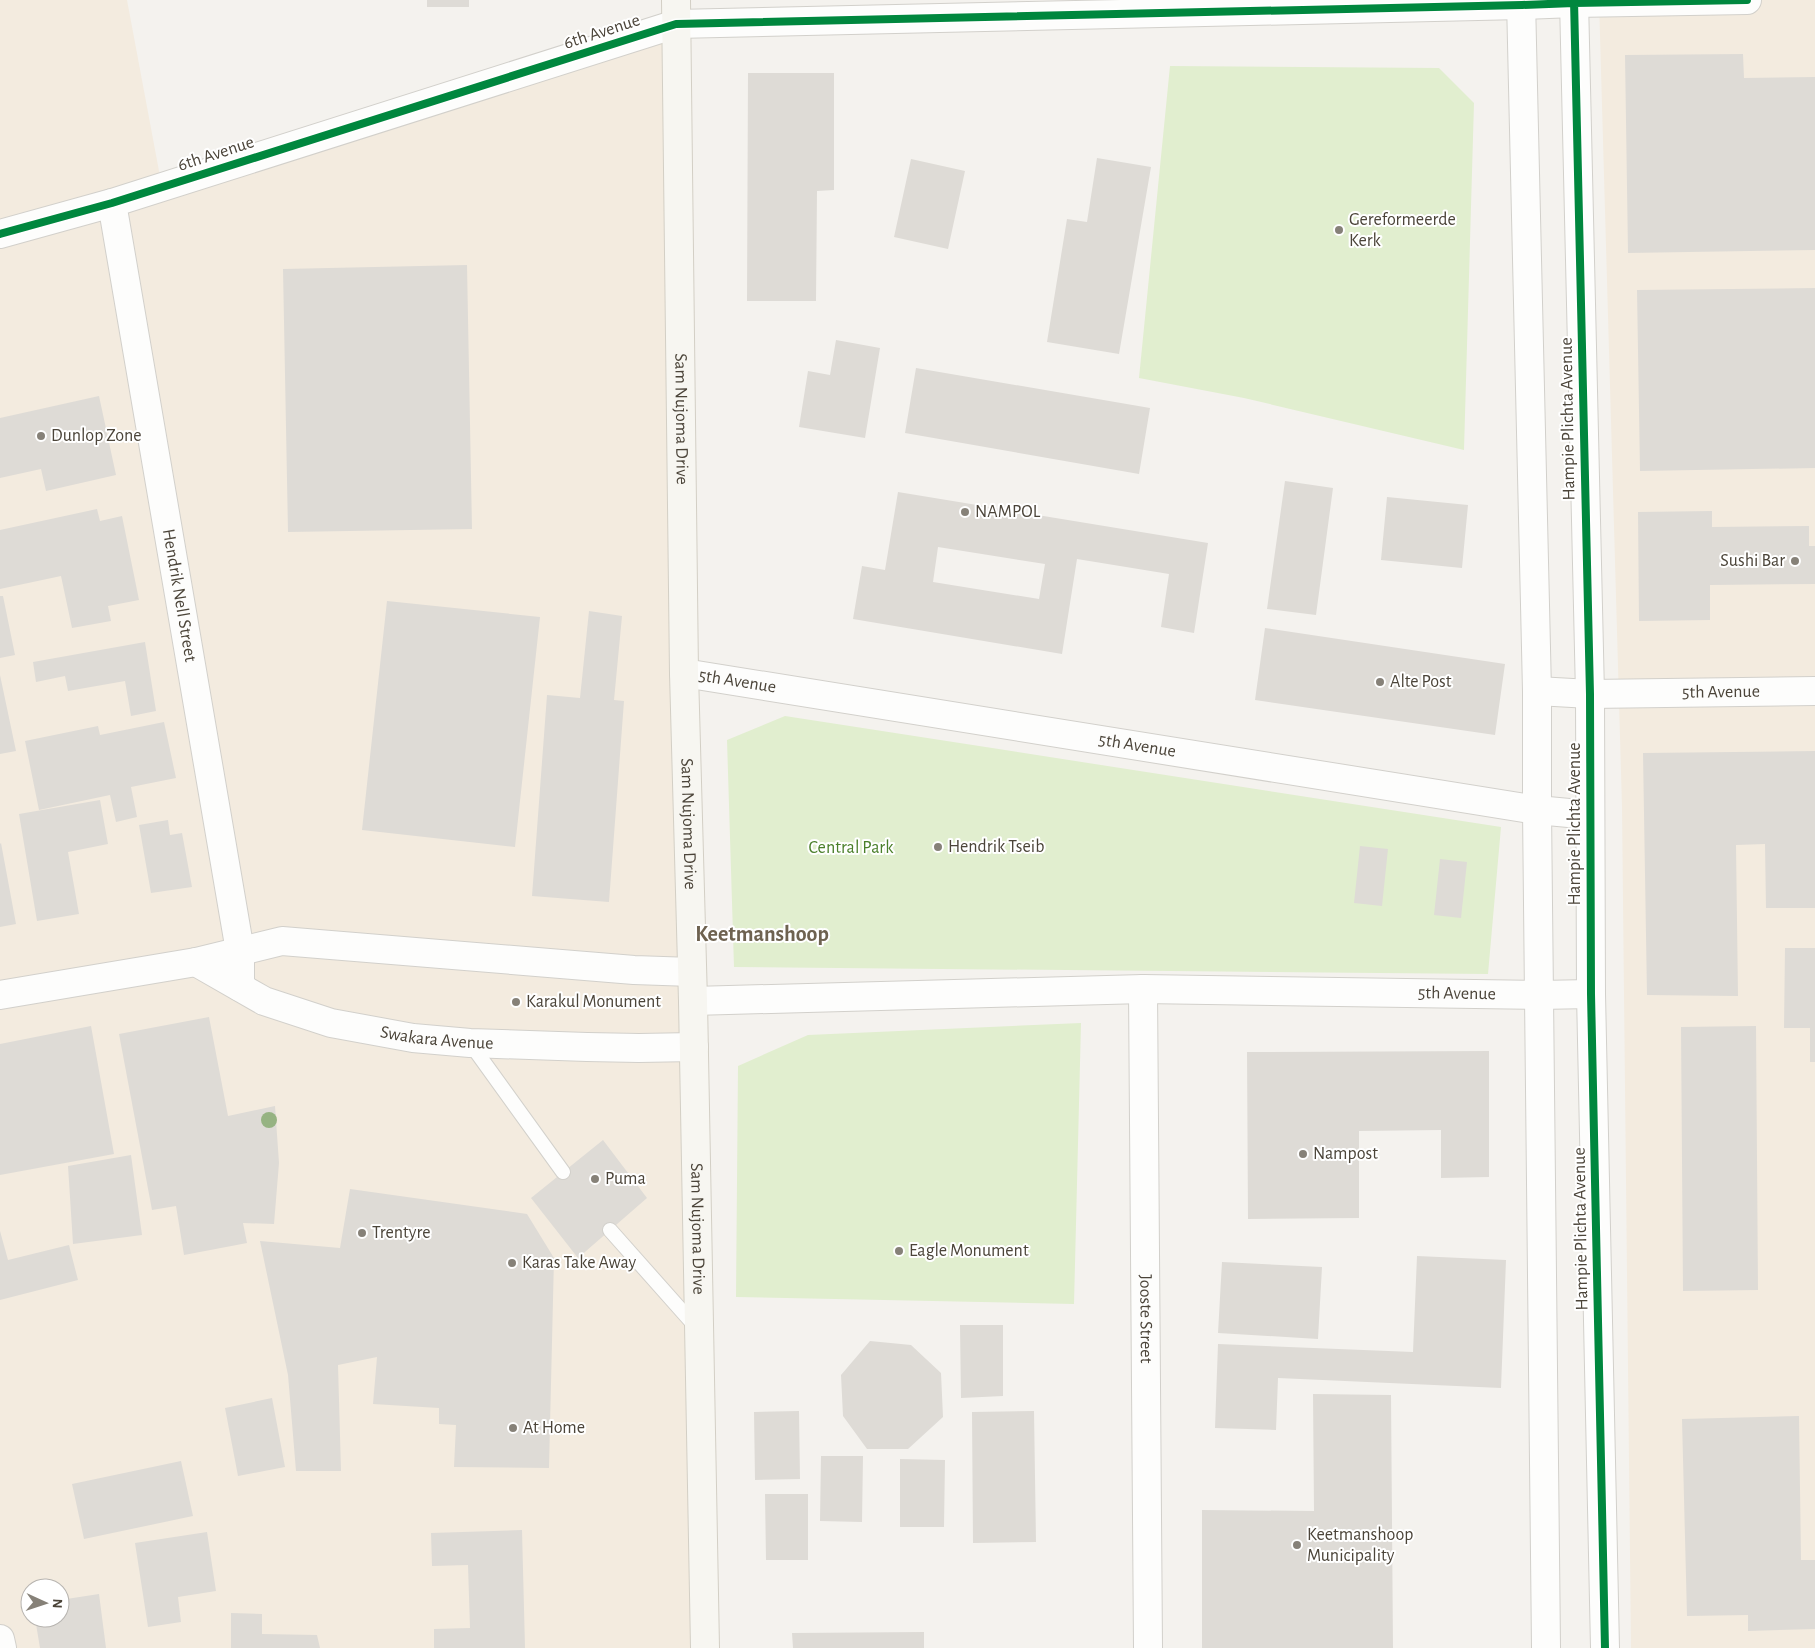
<svg xmlns="http://www.w3.org/2000/svg" width="1815" height="1648" font-family="'Alegreya Sans',sans-serif">
  <style>
    .commercial { fill: #f3ebdf; fill-rule: evenodd }
    .green { fill: #e1eecf }
    .building { fill: #dedbd6; fill-rule: evenodd }
    .lines { fill: none; stroke-linecap: round; stroke-linejoin: round }
    .service-casing { stroke: #d2d0cb; stroke-width: 16 }
    .minor-casing { stroke: #d2d0cb; stroke-width: 30 }
    .tertiary-casing { stroke: #d2d0cb; stroke-width: 30 }
    .secondary-casing { stroke: #d3cfc5; stroke-width: 30 }
    .service { stroke: #fdfdfc; stroke-width: 14 }
    .minor { stroke: #fdfdfc; stroke-width: 28 }
    .tertiary { stroke: #fdfdfc; stroke-width: 28 }
    .secondary { stroke: #f7f6f1; stroke-width: 28 }
    .cycleway-casing { stroke: #fff; stroke-width: 11 }
    .cycleway { stroke: #00873e; stroke-width: 8 }
    .tree { fill: #96b382 }
    .poi-dot { fill: #868178; stroke: #fff; stroke-width: 2 }
    .labels { text-anchor: middle; dominant-baseline: central; stroke-width: 4; stroke-linejoin: round; paint-order: stroke }
    .street-label { font-size: 18px; fill: #4b4439; stroke: #fff }
    .poi-label { font-size: 18px; fill: #4b4439; stroke: #fff; text-anchor: start }
    .park-label { font-size: 18px; fill: #4a7f2a; stroke: #fff }
    .district-label { font-size: 22px; font-weight: bold; fill: #6e6250; stroke: #fff }
  </style>
  <rect width="100%" height="100%" fill="#f4f2ee"/>
  <path class="commercial" d="M0 0H127L162 187 676 24 705 1648H2L0 1639ZM30 1588H60V1618H30Z
    M1599 0H1815V1648H1631L1622 807Z"/>
  <path class="green" d="M1170 66 1439 68 1474 103 1464 450 1244 398 1139 378Z
    M785 716 1501 827 1488 974 734 967 727 740Z
    M1081 1023 1074 1304 736 1297 738 1066 808 1035Z"/>
  <path class="building" d="M427 0H469V7H427Z
    M1743 54 1744 78 1815 77V250L1628 253 1625 55Z
    M748 73H834V190L817 191 816 301H747Z
    M1097 158 1151 167 1119 354 1047 342 1067 219 1087 222Z
    M911 159 965 171 948 249 894 237Z
    M467 265 472 529 288 532 283 269Z
    M1815 288V468L1640 471 1637 290Z
    M836 340 880 348 865 438 799 427 808 371 830 375Z
    M916 368 1150 408 1139 474 905 433Z
    M99 396 116 475 46 491 41 469 0 478V418Z
    M1285 481 1333 488 1316 615 1267 609Z
    M898 492 1208 543 1194 633 1161 627 1169 574 1077 559 1062 654 853 619 862 566 885 570ZM938 547 1045 564 1039 599 933 582Z
    M1387 497 1468 505 1462 568 1381 560Z
    M97 509 100 521 122 516 139 600 108 606 111 621 72 628 61 576 0 589V530Z
    M1712 511V527L1809 526V546H1815V584L1710 585V620L1639 621 1638 512Z
    M0 596H3L15 655 0 658Z
    M387 601 540 617 515 847 362 830Z
    M589 611 622 616 614 700 624 701 609 902 532 896 547 695 580 698Z
    M1265 628 1505 664 1495 735 1255 700Z
    M145 642 156 711 131 716 125 681 68 691 65 676 36 682 33 662Z
    M0 675 16 751 0 754Z
    M164 722 176 778 131 787 137 817 116 822 110 795 39 810 25 741 98 726 100 735Z
    M1815 751V908H1766L1765 844 1736 845 1738 996 1647 995 1643 753Z
    M100 800 108 844 68 852 79 914 37 921 19 814Z
    M168 820 170 835 182 833 192 887 151 893 139 825Z
    M1 843 16 924 0 927V844Z
    M1360 846 1388 849 1382 906 1354 903Z
    M1440 859 1467 862 1461 918 1434 915Z
    M1785 948H1815V1062H1810V1028H1784Z
    M209 1017 228 1116 275 1106 279 1163 274 1224 243 1223 247 1243 184 1255 176 1206 152 1210 119 1034Z
    M91 1026 114 1154 0 1175V1044Z
    M1756 1026 1758 1290 1683 1291 1681 1027Z
    M1489 1051V1177L1441 1178V1130L1359 1131V1218L1248 1219 1247 1052Z
    M603 1140 647 1198 578 1258 531 1198Z
    M131 1155 142 1235 73 1244 68 1166Z
    M350 1189 527 1214 554 1258 549 1468 454 1467 456 1425 439 1424V1408L373 1404 377 1357 338 1365 341 1471H296L288 1375 260 1241 340 1248Z
    M0 1231 8 1260 69 1245 78 1280 0 1300Z
    M1417 1256 1506 1260 1501 1388 1278 1378 1276 1430 1215 1428 1218 1344 1413 1352Z
    M1222 1262 1322 1267 1318 1339 1218 1333Z
    M960 1325H1003V1396L961 1398Z
    M870 1341 911 1345 941 1373 943 1417 908 1449H867L843 1416 841 1375Z
    M1313 1394 1391 1395 1393 1648H1202V1510L1314 1511Z
    M272 1398 285 1467 238 1476 225 1408Z
    M799 1411 800 1479 755 1480 754 1412Z
    M1034 1411 1036 1542 973 1543 972 1412Z
    M1799 1416 1801 1560H1815V1629L1748 1631V1615L1687 1616 1682 1419Z
    M821 1456H863L862 1522 820 1521Z
    M900 1459 945 1460 944 1527H900Z
    M181 1461 193 1516 84 1539 72 1484Z
    M765 1494H808V1560H766Z
    M522 1530 525 1648H434V1629L470 1628 468 1565 432 1566 431 1533Z
    M207 1532 216 1591 178 1597 181 1622 148 1627 135 1543Z
    M99 1594 106 1648H40L35 1618H60V1600Z
    M231 1613 262 1614V1634L317 1635 320 1648H231Z
    M924 1632V1648H793L792 1633Z"/>
  <g class="lines">
    <g class="service-casing">
      <path id="service" d="M470 1043 563 1172
        M610 1230 697 1328"/>
    </g>
    <g class="minor-casing">
      <g id="minor">
        <path d="M1521 0 1537 691V810L1546 1648"/>
        <path d="M1574 0 1590 694 1591 994 1605 1648"/>
        <path id="s1" d="M112 203 240 951V987"/>
        <path d="M0 234 112 203 676 24 1522 5 1574 3 1747 0"/>
        <path id="s2" d="M684 673 1537 810 1590 815"/>
        <path id="s3" d="M1537 691 1590 694 1815 691"/>
        <path id="s4" d="M1143 989 1148 1648"/>
        <path id="s5" d="M693 1001 1143 989 1539 995 1591 994"/>
        <path d="M0 1639 2 1648"/>
      </g>
    </g>
    <g class="tertiary-casing">
      <g id="tertiary">
        <path id="s6" d="M196 962 264 1001 331 1023 413 1038 470 1043 587 1047 639 1048 694 1047"/>
        <path d="M0 995 196 962 282 941 634 970 692 972"/>
      </g>
    </g>
    <g class="secondary-casing">
      <g id="secondary">
        <path id="s7" d="M676 0 684 673 693 1001 705 1648"/>
      </g>
    </g>
    <use href="#service" class="service"/>
    <use href="#minor" class="minor"/>
    <use href="#tertiary" class="tertiary"/>
    <use href="#secondary" class="secondary"/>
    <g class="cycleway-casing">
      <path id="cycleway" d="M1574 0 1590 694 1591 994 1605 1648
        M0 234 112 203 676 24 1522 5 1574 3 1747 0"/>
    </g>
    <use href="#cycleway" class="cycleway"/>
  </g>
  <circle class="tree" cx="269" cy="1120" r="8"/>
  <g class="poi-dot">
    <circle cx="1339" cy="230" r="5"/>
    <circle cx="41" cy="436" r="5"/>
    <circle cx="965" cy="512" r="5"/>
    <circle cx="1795" cy="561" r="5"/>
    <circle cx="1380" cy="682" r="5"/>
    <circle cx="938" cy="847" r="5"/>
    <circle cx="516" cy="1002" r="5"/>
    <circle cx="1303" cy="1154" r="5"/>
    <circle cx="595" cy="1179" r="5"/>
    <circle cx="362" cy="1233" r="5"/>
    <circle cx="899" cy="1251" r="5"/>
    <circle cx="512" cy="1263" r="5"/>
    <circle cx="513" cy="1428" r="5"/>
    <circle cx="1297" cy="1545" r="5"/>
  </g>
  <g class="labels">
    <g class="street-label">
      <text transform="translate(602 32) rotate(-18)">6th Avenue</text>
      <text transform="translate(216 154) rotate(-18)">6th Avenue</text>
      <text stroke="none"><textPath href="#s7" startOffset="419">Sam Nujoma Drive</textPath></text>
      <text transform="translate(1568 419) rotate(-91)">Hampie Plichta Avenue</text>
      <text stroke="none"><textPath href="#s1" startOffset="398">Hendrik Nell Street</textPath></text>
      <text stroke="none"><textPath href="#s2" startOffset="54">5th Avenue</textPath></text>
      <text stroke="none"><textPath href="#s3" startOffset="184">5th Avenue</textPath></text>
      <text stroke="none"><textPath href="#s2" startOffset="459">5th Avenue</textPath></text>
      <text stroke="none"><textPath href="#s7" startOffset="824">Sam Nujoma Drive</textPath></text>
      <text transform="translate(1575 824) rotate(-90)">Hampie Plichta Avenue</text>
      <text stroke="none"><textPath href="#s5" startOffset="764">5th Avenue</textPath></text>
      <text stroke="none"><textPath href="#s6" startOffset="256">Swakara Avenue</textPath></text>
      <text stroke="none"><textPath href="#s7" startOffset="1229">Sam Nujoma Drive</textPath></text>
      <text transform="translate(1581 1229) rotate(-91)">Hampie Plichta Avenue</text>
      <text stroke="none"><textPath href="#s4" startOffset="330">Jooste Street</textPath></text>
    </g>
    <g class="poi-label">
      <text x="1349" y="220">Gereformeerde<tspan x="1349" dy="21">Kerk</tspan></text>
      <text x="51" y="436">Dunlop Zone</text>
      <text x="975" y="512">NAMPOL</text>
      <text x="1785" y="561" text-anchor="end">Sushi Bar</text>
      <text x="1390" y="682">Alte Post</text>
      <text x="948" y="847">Hendrik Tseib</text>
      <text x="526" y="1002">Karakul Monument</text>
      <text x="1313" y="1154">Nampost</text>
      <text x="605" y="1179">Puma</text>
      <text x="372" y="1233">Trentyre</text>
      <text x="909" y="1251">Eagle Monument</text>
      <text x="522" y="1263">Karas Take Away</text>
      <text x="523" y="1428">At Home</text>
      <text x="1307" y="1535">Keetmanshoop<tspan x="1307" dy="21">Municipality</tspan></text>
    </g>
    <g class="park-label">
      <text x="851" y="848">Central Park</text>
    </g>
    <g class="district-label">
      <text x="762" y="934">Keetmanshoop</text>
    </g>
  </g>
  <g transform="translate(45 1603) rotate(93)"><circle r="24" fill="#ffffff" stroke="#b7b4b0"/>
  <path d="M0-4L9 19L0 12L-9 19Z" fill="#868178"/>
  <text y="-8" font-size="14" font-weight="bold" text-anchor="middle" fill="#4b4439">N</text>
  </g>
</svg>
